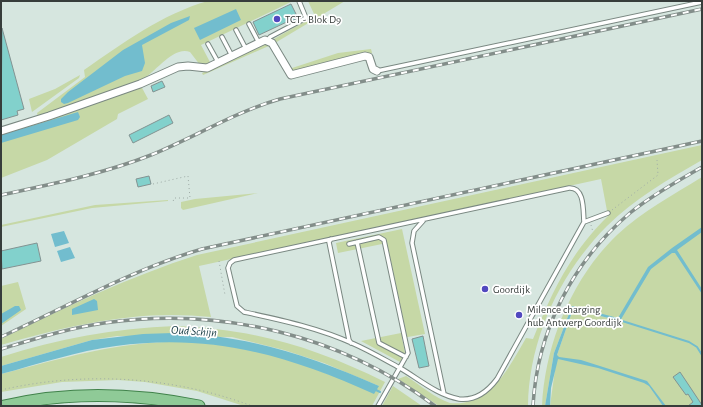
<svg xmlns="http://www.w3.org/2000/svg" width="703" height="407" font-family="'Alegreya Sans',sans-serif">
  <style>
    .green { fill: #c6d8a6 }
    .water { fill: #72bdce }
    .lines { fill: none; stroke-linecap: round; stroke-linejoin: round }
    .stream { stroke: #72bdce; stroke-width: 2 }
    .building { fill: #82d1cc; stroke: #839392 }
    .lane-casing { stroke: #7a8882; stroke-width: 5.5 }
    .street-casing { stroke: #7a8882; stroke-width: 9 }
    .primary-casing { stroke: #40824a; stroke-width: 13 }
    .path { stroke: #9eaba6; stroke-width: 1; stroke-dasharray: 1 3; stroke-linecap: butt }
    .lane { stroke: #fff; stroke-width: 3.5 }
    .street { stroke: #fff; stroke-width: 7 }
    .primary { stroke: #8fca97; stroke-width: 11 }
    .rail-casing { stroke: #838e8a; stroke-width: 3.5 }
    .rail { stroke: #fff; stroke-width: 2; stroke-dasharray: 6; stroke-linecap: butt }
    .poi-dot { fill: #5148bf; stroke: #fff; stroke-width: 1.5 }
    .labels { text-anchor: middle; dominant-baseline: central; stroke-width: 3.5; stroke-linejoin: round; paint-order: stroke }
    .poi-label { font-size: 11px; fill: #373d3b; stroke: #fff; text-anchor: start }
    .water-label { font-size: 12px; font-style: italic; fill: #1b3f47; stroke: #fff }
  </style>
  <rect width="100%" height="100%" fill="#d6e6df"/>
  <path class="green" d="M208 1H293L201 45 211 64 200 65 190 52C173 46 156 72 142 80L38 117 37 113 85 77 84 70C123 43 162 14 208 1Z
    M308 1H345L275 43 272 40 315 16Z
    M265 44 271 45 203 75 202 73Z
    M371 49 372 53 296 72 289 69 338 53Z
    M80 75 79 78 32 112 29 99 55 89Z
    M141 86 148 99 118 114 117 119 47 160 1 178V133Z
    M702 145V160C669 179 634 199 607 226 560 273 529 339 528 406H439L398 379 406 376C420 385 435 398 450 403 491 407 510 365 526 338L533 339C553 290 569 255 608 216L601 179 199 266 211 317C139 309 70 325 1 345V339C65 307 129 277 197 255Z
    M702 177V406H550L557 355 573 309 620 321 572 306 554 353 545 406H542C545 344 572 278 617 235 643 211 673 195 702 177Z
    M258 193 183 210 181 208V202L195 199Z
    M168 200V201L92 208 1 227V225L95 205Z
    M402 229 425 334 402 338 405 353 400 362 361 341 406 332 387 243 338 253 336 243Z
    M18 282 26 309 1 326V286Z
    M175 326C255 329 314 347 385 382L372 406H244L197 391 145 382 118 380 62 382 1 392V374C79 354 151 331 233 347 255 351 279 356 300 363 312 367 323 373 334 376 348 381 364 383 379 386L324 363 284 350 232 337 117 336 92 340 1 366V357C58 339 115 328 175 326Z
    M393 386 422 406H382Z"/>
  <path class="water" d="M236 9 241 20 200 40 194 28Z
    M190 16 189 20 142 45 145 63 142 71 125 76 68 103 64 104 61 102V99L68 92 123 50 171 23Z
    M78 112 80 117 78 120 1 143V135Z
    M702 227V232L677 250 702 289V294L675 253H672L651 269 620 321 573 309 557 355 559 357 581 360 647 381 666 406H663L649 386 644 383 598 368 558 359 551 388 550 406H545L554 353 572 306 618 318 648 267 672 248Z
    M64 231 69 243 55 247 51 234Z
    M70 247 75 258 61 262 57 251Z
    M94 299 97 301 98 310 72 315V309Z
    M15 306H19L21 310 1 324V314Z
    M173 333C247 335 311 356 379 386L374 394C288 355 211 333 116 346 77 351 39 364 1 374V366L92 340 143 334Z"/>
  <g class="lines">
    <path class="stream" d="M619 320 689 342 697 347 702 355
      M374 389 380 392"/>
  </g>
  <path class="building" d="M291 4 298 18 292 21 291 20 259 35 253 22Z
    M2 28 24 109 17 111 18 115 1 120Z
    M162 81 165 87 153 92 151 86Z
    M169 115 173 123 133 143 129 135Z
    M149 176 151 184 138 187 136 179Z
    M37 243 41 261 2 269 1 251Z
    M423 336 429 366 419 368 412 339Z
    M680 372 702 405V406H688L693 402 688 394 686 395 673 377Z"/>
  <g class="lines">
    <g class="lane-casing">
      <path id="lane" d="M249 24 259 43
        M236 30 246 49
        M222 37 232 56
        M268 40 270 37 306 18 299 1
        M208 44 218 62
        M377 71 702 2
        M569 188C585 187 583 211 584 222L497 379C488 391 475 401 459 399 437 395 419 379 400 368 385 360 370 351 354 344 319 328 281 320 244 312L237 306 228 268 230 263 234 260Z
        M423 221 414 231 412 243 444 394
        M584 222 608 213
        M331 239 329 242 349 340 351 343
        M357 242 379 343 406 357
        M349 244 379 237 384 240 408 353 378 406"/>
    </g>
    <g class="street-casing">
      <path id="street" d="M1 131 49 116 140 84 178 67 188 66 207 68 265 40 272 43 291 75 365 56 369 57 373 69 377 71"/>
    </g>
    <g class="primary-casing">
      <path id="primary" d="M4 406C68 391 135 393 199 406"/>
    </g>
    <path class="path" d="M153 184 188 176 190 198H174L173 202
      M612 210 658 175 657 160
      M591 225 593 232
      M219 261 225 295
      M1 390C83 371 172 376 252 406"/>
    <use href="#lane" class="lane"/>
    <use href="#street" class="street"/>
    <use href="#primary" class="primary"/>
    <g class="rail-casing">
      <path id="rail" d="M1 195C52 184 103 174 151 155 195 137 235 112 280 99L702 9
        M1 337C68 306 131 270 202 249L702 141
        M1 349C35 339 69 328 104 323 220 306 341 335 435 406
        M533 406C537 331 573 261 630 213 652 195 678 181 702 167"/>
    </g>
    <use href="#rail" class="rail"/>
  </g>
  <g class="poi-dot">
    <circle cx="277" cy="19" r="4"/>
    <circle cx="485" cy="289" r="4"/>
    <circle cx="519" cy="315" r="4"/>
  </g>
  <g class="labels">
    <g class="poi-label">
      <text x="285" y="19">TCT - Blok D9</text>
      <text x="493" y="289">Goordijk</text>
      <text x="527" y="309">Milence charging<tspan x="527" dy="13">hub Antwerp Goordijk</tspan></text>
    </g>
    <g class="water-label">
      <text transform="translate(194 331) rotate(4)">Oud Schijn</text>
    </g>
  </g>
  <rect width="703" height="407" fill="none" stroke="#373d3b" stroke-width="4"/>
</svg>
